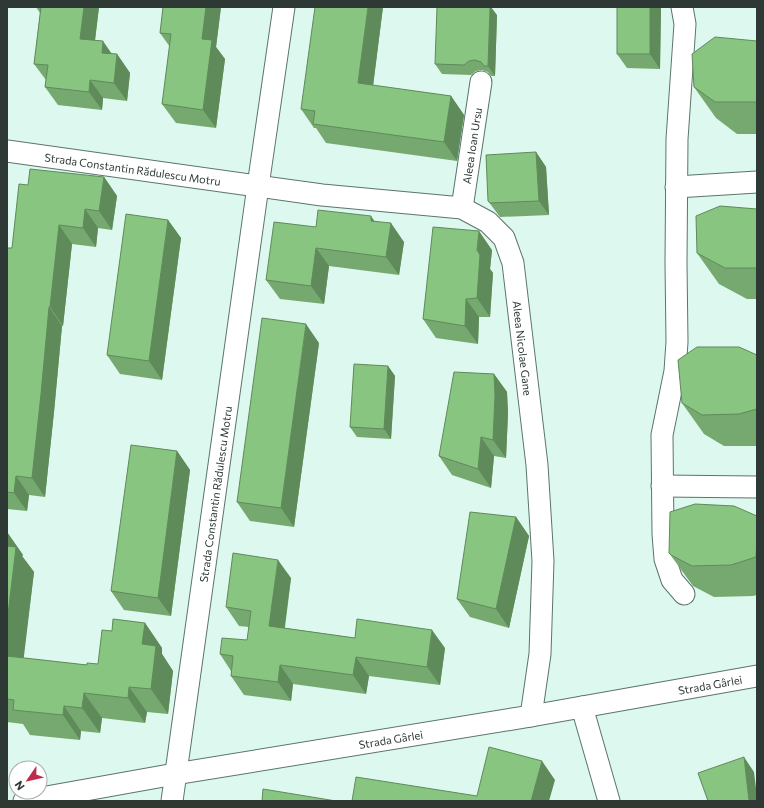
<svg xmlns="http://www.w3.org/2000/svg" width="764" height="808" font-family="Commissioner,sans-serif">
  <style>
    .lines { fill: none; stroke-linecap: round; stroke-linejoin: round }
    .minor-casing { stroke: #5c746d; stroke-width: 23 }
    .minor { stroke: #fff; stroke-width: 21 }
    .wall { fill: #75a96f }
    .shaded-wall { fill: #5f8a5a }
    .building { fill: #88c581; stroke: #5f8a5a }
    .labels { text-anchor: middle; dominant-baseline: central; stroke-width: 3.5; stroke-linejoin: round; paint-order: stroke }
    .street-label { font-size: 11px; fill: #2e3835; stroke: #fff }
  </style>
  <rect width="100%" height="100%" fill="#ddf8ef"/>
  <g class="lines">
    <g class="minor-casing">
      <g id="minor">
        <path d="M682 7 685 24 677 139 676 263 677 342 675 371 662 435 663 534 665 559 672 580 684 594"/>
        <path id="s1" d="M7 151 322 195 462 208 488 222 504 238 513 263 537 465 543 561 540 654 531 716"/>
        <path d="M676 187 757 182"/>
        <path id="s2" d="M462 208 481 82"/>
        <path d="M662 486 757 487"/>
        <path d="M582 707 609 801"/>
        <path id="s3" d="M24 801 175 774 531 716 757 676"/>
        <path id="s4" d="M172 801 258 186 284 7"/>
      </g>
    </g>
    <use href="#minor" class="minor"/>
  </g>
  <path class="wall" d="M36 7H99L95 40 112 54H117L130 73 127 101 103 98 102 110 58 105 45 87 46 80 34 64 40 13Z
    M163 7H221L216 47 225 59 216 128 176 123 162 104 170 47 160 33Z
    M383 7 373 86 451 96 464 115 457 161 326 143 316 128H314L301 109Z
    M617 7H661L660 69 627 68 617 54Z
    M497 15 495 76H491L488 72 482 70 476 71 471 75 442 74 435 64Z
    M757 41V134H737L716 118 694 87Z
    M536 152 546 167 549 215 500 217 488 201Z
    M104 177 117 196 112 230 98 228 96 247 72 244 63 326H62L54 412 45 497 29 495 27 511 7 509V248H12L28 185Z
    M757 209V299H747L719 284 697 253Z
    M168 220 181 238 162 380 120 374 107 355Z
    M375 222 404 242 399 275 329 266 324 304 280 299 266 280 316 227Z
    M492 250 490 269 493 273 490 317H479L478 344 436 338 423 319Z
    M319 343 294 527 250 521 237 502Z
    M757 355V446H724L704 434 682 403Z
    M388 366 395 376 391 439 357 437 350 427Z
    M494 374 507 392 508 413 506 458 494 456 491 488 452 475 439 456Z
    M177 451 190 470 171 616 124 610 111 591Z
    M757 516V595L753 596 714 597 693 586 669 553Z
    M516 517 529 536 509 628 470 617 457 599Z
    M7 532 23 555 22 556 34 572 23 658 87 665 98 664 112 631 145 623 162 648V654L173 671 168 714 147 712 145 723 102 718 100 733 81 731 80 740 30 735 23 724 7 722Z
    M291 578 285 628 355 638 445 648 440 685 369 676 366 694 293 684 291 701 244 695 231 676V671L220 654 247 640 249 627 239 626 226 607Z"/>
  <path class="shaded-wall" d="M84 7H99L93 57 80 39Z
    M206 7H221L216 47 225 59 216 128 203 110 202 39Z
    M368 7H383L371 102 358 83Z
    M490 7H491L497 15 495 76 488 66Z
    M650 7H661L660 69 650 54Z
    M103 41 116 60 102 53Z
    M117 54 130 73 127 101 114 83Z
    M90 80 103 98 102 110 89 92Z
    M451 96 464 115 457 161 444 142Z
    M536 152 546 167 549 215 539 201Z
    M104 177 117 196 112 230 99 211Z
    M85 209 98 228 96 247 83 228Z
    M371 216 384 235 371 221Z
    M168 220 181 238 162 380 149 361Z
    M391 223 404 242 399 275 386 257Z
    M59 225 72 244 63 326 50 307Z
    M479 231 492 250 490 269 493 273 490 317 477 298V250Z
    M316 248 329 266 324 304 311 286Z
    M466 299 479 317 478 344 465 326Z
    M49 307 62 326 54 412 45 497 32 478Z
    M306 324 319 343 294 527 281 508Z
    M388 366 395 376 391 439 384 429Z
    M494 374 507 392 508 413 506 458 493 440Z
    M481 437 494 456 491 488 478 469Z
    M177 451 190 470 171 616 158 598Z
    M16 476 29 495 27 511 14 493Z
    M516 517 529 536 509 628 496 609Z
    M7 532 23 555 22 556 34 572 21 681 7 661Z
    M757 541V559L756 557Z
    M278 560 291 578 282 645 269 626Z
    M145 623 162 648V654L173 671 168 714 151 689 142 644Z
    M432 630 445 648 440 685 427 667Z
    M356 657 369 676 366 694 353 675Z
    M280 665 293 684 291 701 278 682Z
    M129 687 147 712 145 723 128 698Z
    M84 693 102 718 100 733 82 708Z
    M64 706 81 731 80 740 63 715Z
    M744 757 754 772 757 796V801H749Z
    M542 761 555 780 549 801H531Z"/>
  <path class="building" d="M41 7H84L80 39 103 41 102 53 117 54 114 83 90 80 89 92 45 87 48 65 34 64Z
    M163 7H206L202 39 212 40 203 110 162 104 171 34 160 33Z
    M315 7H368L358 83 451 96 444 142 313 124 315 111 301 109Z
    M437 7H490L488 66H484L481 62 475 60 469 61 464 65 435 64Z
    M617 7H650V54H617Z
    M715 37 757 41V102H715L694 87 692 54Z
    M536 152 539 201 490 203 488 201 486 155Z
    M30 169 104 177 99 211 85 209 83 228 59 225 50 307H49L41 394 32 478 16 476 14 493 7 492V248H12L19 184 28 185Z
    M720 206 757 209V268H725L697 253 696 216Z
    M318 210 371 216V221L391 223 386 257 316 248 311 286 266 280 274 222 316 227Z
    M126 214 168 220 149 361 107 355Z
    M433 227 479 231 477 250 480 255 477 298 466 299 465 326 423 319Z
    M262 318 306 324 281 508 237 502Z
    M697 347H739L757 355V409L739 414 702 415 682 403 678 360Z
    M354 364 388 366 384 429 350 427Z
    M454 372 494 374 495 395 493 440 481 437 478 469 439 456Z
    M131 445 177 451 158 598 111 591Z
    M695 504 734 506 757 516V541L756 557 731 565 692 566 671 555 669 553 670 512Z
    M470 512 516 517 496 609 457 599Z
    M7 546 16 547 7 623Z
    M233 553 278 560 269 626 355 638 357 619 432 630 427 667 356 657 353 675 280 665 278 682 231 676 233 656 220 654 222 638 247 640 251 611 226 607Z
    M113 619 145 623 142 644 156 646 151 689 129 687 128 698 84 693 82 708 64 706 63 715 13 710 14 700 7 699V656L87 665V663L98 664 102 630 112 631Z
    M489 747 542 761 531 801H352L356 777 477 796Z
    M744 757 749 801H708L698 773Z
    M263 789 336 801H262Z"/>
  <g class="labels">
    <g class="street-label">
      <text stroke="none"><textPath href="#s2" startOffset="63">Aleea Ioan Ursu</textPath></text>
      <text stroke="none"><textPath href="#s1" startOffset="127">Strada Constantin Rădulescu Motru</textPath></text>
      <text stroke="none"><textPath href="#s1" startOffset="623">Aleea Nicolae Gane</textPath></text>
      <text stroke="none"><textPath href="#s4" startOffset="310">Strada Constantin Rădulescu Motru</textPath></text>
      <text stroke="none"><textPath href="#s3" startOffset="696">Strada Gârlei</textPath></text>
      <text stroke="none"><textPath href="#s3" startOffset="372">Strada Gârlei</textPath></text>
    </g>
  </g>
  <rect width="764" height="808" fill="none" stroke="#2e3835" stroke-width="16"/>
  <g transform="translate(28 780) rotate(236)"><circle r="19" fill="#ffffff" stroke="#abafae"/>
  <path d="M0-3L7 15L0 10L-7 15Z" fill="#bc2c4d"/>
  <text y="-6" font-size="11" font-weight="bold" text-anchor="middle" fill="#2e3835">N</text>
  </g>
</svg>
